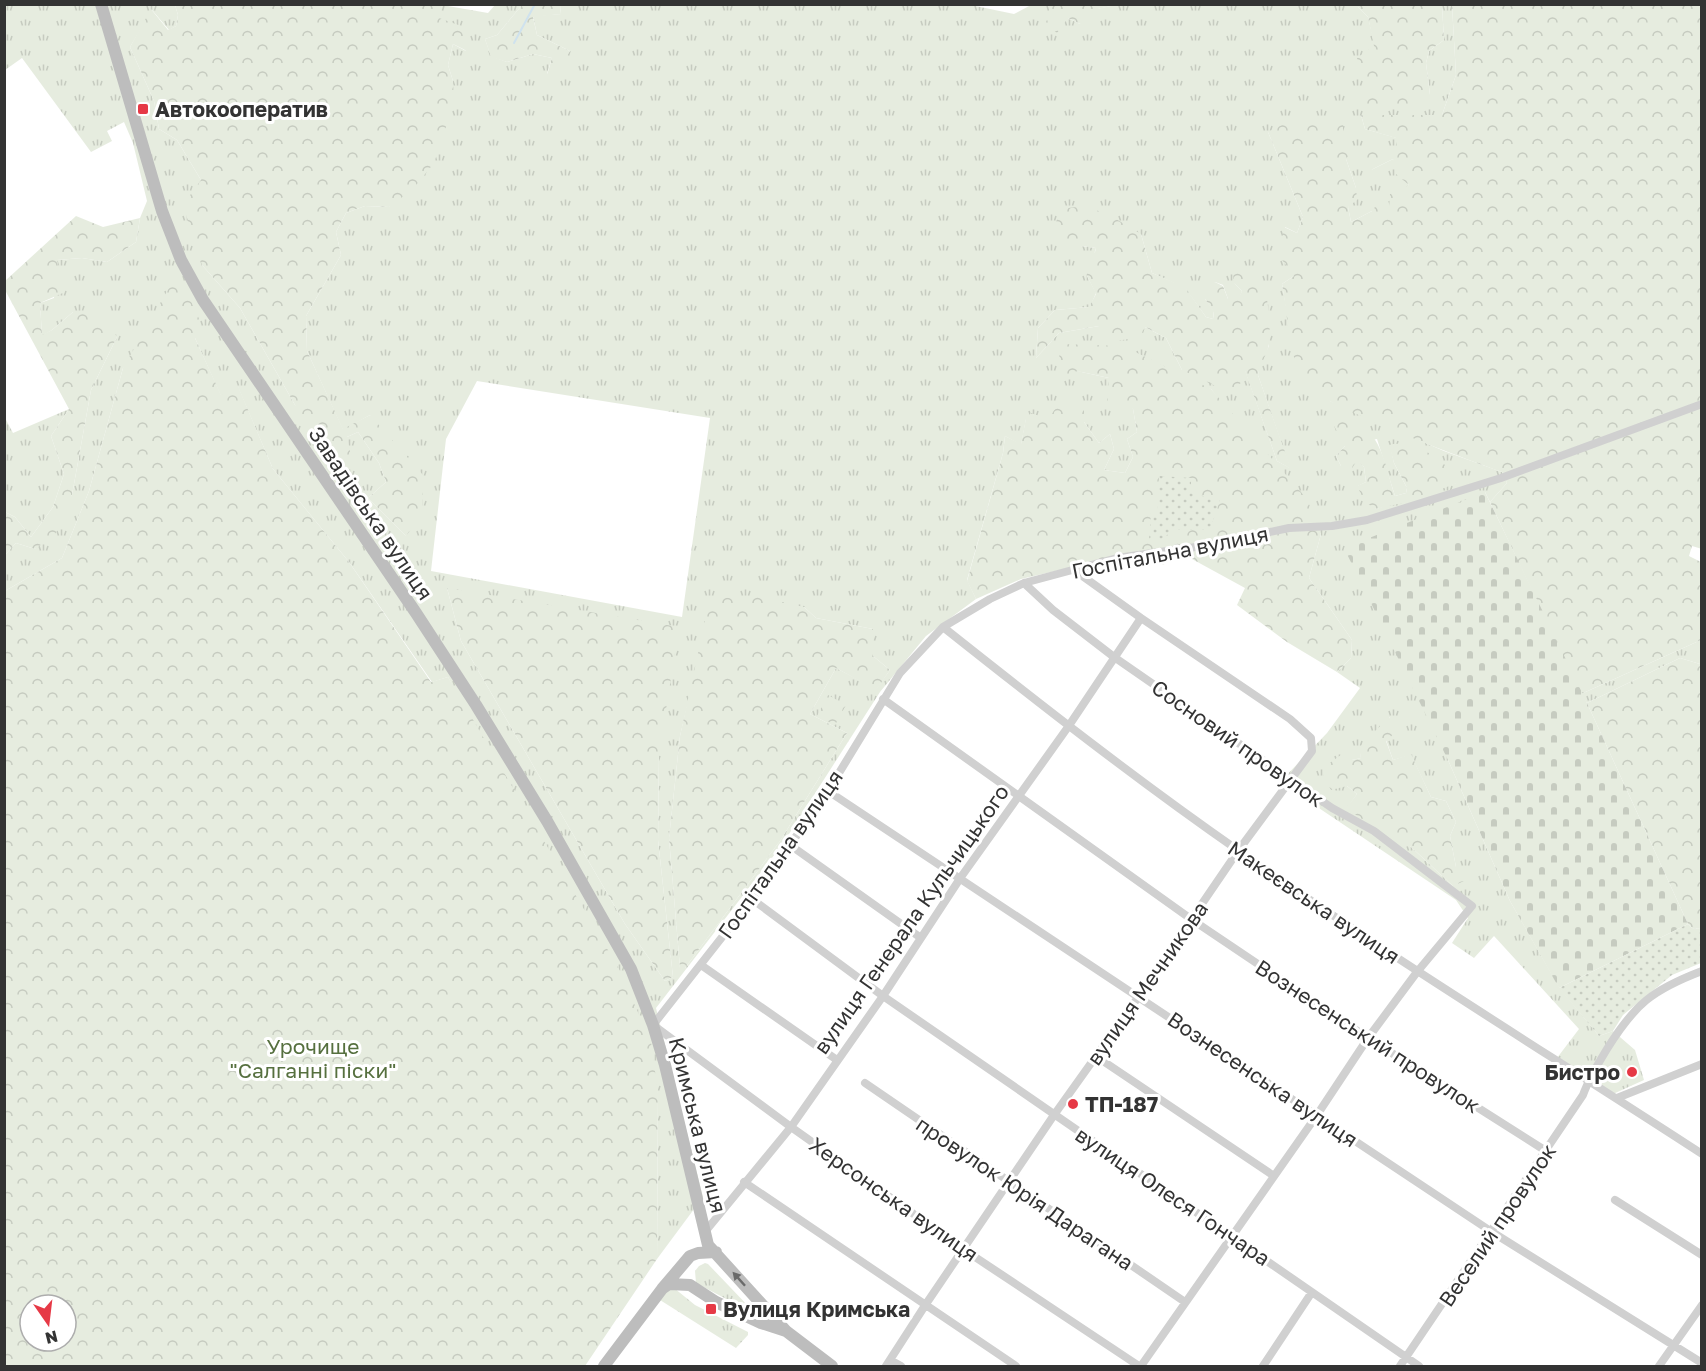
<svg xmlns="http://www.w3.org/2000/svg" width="1706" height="1371" font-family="'Golos Text',sans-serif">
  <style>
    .grass { fill: url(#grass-tufts); fill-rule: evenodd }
    .forest { fill: url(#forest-crowns); fill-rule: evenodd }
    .cemetery { fill: url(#cemetery-stones) }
    .garden { fill: url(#garden-dots) }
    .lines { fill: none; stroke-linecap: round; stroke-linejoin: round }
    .stream { stroke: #cfe2ee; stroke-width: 2 }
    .street { stroke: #d0d0d0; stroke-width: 8 }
    .secondary { stroke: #bdbdbd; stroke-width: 12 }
    .oneway { fill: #6a6a6a }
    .poi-dot { fill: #e63946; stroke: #fff; stroke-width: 2 }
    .labels { text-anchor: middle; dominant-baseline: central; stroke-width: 6; stroke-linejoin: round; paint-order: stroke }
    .poi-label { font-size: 21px; font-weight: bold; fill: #333; stroke: #fff; text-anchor: start }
    .street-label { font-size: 21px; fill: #333; stroke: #fff }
    .park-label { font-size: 21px; fill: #56703f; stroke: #fff }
  </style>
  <defs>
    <pattern id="grass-tufts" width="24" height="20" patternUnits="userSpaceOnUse" patternTransform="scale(1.5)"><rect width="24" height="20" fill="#e6ecdf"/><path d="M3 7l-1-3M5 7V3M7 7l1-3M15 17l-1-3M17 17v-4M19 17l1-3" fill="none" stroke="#c6cbc0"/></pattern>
    <pattern id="forest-crowns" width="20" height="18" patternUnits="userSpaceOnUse" patternTransform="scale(1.5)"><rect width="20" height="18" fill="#e6ecdf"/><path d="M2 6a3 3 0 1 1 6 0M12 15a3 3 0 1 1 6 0" fill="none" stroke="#c6cbc0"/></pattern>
    <pattern id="cemetery-stones" width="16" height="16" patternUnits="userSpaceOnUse" patternTransform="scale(1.5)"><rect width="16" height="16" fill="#e6ecdf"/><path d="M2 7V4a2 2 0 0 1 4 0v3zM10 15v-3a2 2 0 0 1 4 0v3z" fill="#c6cbc0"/></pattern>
    <pattern id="garden-dots" width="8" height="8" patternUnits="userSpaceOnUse" patternTransform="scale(1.5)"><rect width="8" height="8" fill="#e6ecdf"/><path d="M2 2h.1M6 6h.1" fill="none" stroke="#c6cbc0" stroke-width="1.8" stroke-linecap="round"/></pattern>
  </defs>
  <rect width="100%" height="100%" fill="#fff"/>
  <path class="grass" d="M966 4 1014 14 1031 5H1049V16L1068 18 1080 24 1097 9 1115 5H1358V7L1368 17 1375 46 1430 95 1426 63 1429 51 1444 40 1442 5H1452L1456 75 1442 115H1361L1365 129 1397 138V150L1371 170 1393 159 1409 185 1389 210 1372 211 1351 222 1348 207 1356 188 1346 159 1268 132 1303 217 1297 233 1285 227 1294 276 1282 284 1288 318 1330 401 1444 451 1502 472 1507 483 1490 502 1485 492 1448 760 1510 901 1559 987 1599 1036 1613 1031 1635 1050 1644 1080 1613 1094 1557 1058 1579 1029 1494 936 1474 958 1452 943 1468 918 1456 900 1280 782 1327 733 1360 688 1337 672 1351 658 1352 640 1309 578 1321 534 1211 389 1077 371 1109 378 1133 409 1137 432 1127 439 1133 457 1125 473 1104 470 1114 449 1110 434 1099 443 1084 422V406L1048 420 1026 419 1021 445 1005 436 1003 453 967 580 976 599 926 636 880 692 782 845 656 1008 703 1197 657 1259 658 1093 448 677 432 682 349 562 273 469 238 387 221 396 195 338 123 368 89 491 62 558 5 591V555L16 543 35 549 72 495 91 390 117 337 73 312 52 330 42 336 40 303 54 298 57 260 82 258 107 262 136 242 140 218 147 201 133 143 124 122 107 131 112 141 91 152 22 58 5 70V5H175L178 15 176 26 169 30 152 10 130 47 154 101 159 129 177 140 201 180 202 265 240 308 295 405 347 437 358 432 379 463 386 482 368 498 406 536 370 415 343 430 307 351 306 316 341 255 336 232 346 213 365 206 389 207 453 81 448 65 453 44 466 51 438 18 442 5 488 13 495 5H522L497 35 485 39 491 56 507 62 533 54 552 58 547 74 570 51 537 35 533 16 561 14 560 5ZM1141 234 1152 273 1185 288 1206 317 1213 319 1214 311 1205 299 1215 282 1223 285 1228 299H1239L1242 291 1234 283 1267 305 1269 346 1260 363 1258 375 1290 468 1277 461 1245 370H1182L1166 338 1145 327 1099 326 1059 333 1036 358 1038 328 1055 310 1090 307 1096 293 1087 276 1096 248 1081 246ZM477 381 710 418 682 617 431 571 446 439ZM1377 439 1395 496 1406 493 1407 488 1394 463 1390 445 1456 483 1376 509 1358 486 1366 482 1364 467 1357 459 1341 466 1336 456 1345 446ZM447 588 659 754 658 840 673 977 665 981 625 924 461 641ZM804 607 816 618 873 629V656L890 670 876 689 836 668 810 714 847 733 780 841 685 968H680L669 838 680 736 689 698ZM1390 717 1386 740 1393 760 1411 755 1431 797 1446 801 1456 822 1450 836 1456 867 1453 886 1410 846 1347 808 1357 794 1347 786 1352 760 1361 758 1360 748Z
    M69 409 51 436 64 474 53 507 31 537 15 517 5 512 4 416 13 433Z
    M1701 640V668L1700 664 1680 658 1587 703 1581 694Z
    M705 1263 708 1264 751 1309 749 1311 696 1283 695 1271 699 1266Z
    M674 1288 695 1305 748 1332V1335L736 1348 660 1300 664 1293Z"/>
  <path class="forest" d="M175 5H442L439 18 464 27 467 51 453 44 448 65 453 81 454 103 434 163 413 189 389 207 365 206 346 213 336 232 341 255 306 316 307 351 343 429 370 415 423 475 422 514 406 536 368 498 386 482 379 463 358 432 347 437 352 461 341 475 295 405 240 308 202 265 183 205 201 180 177 140 159 129 154 101 130 47 151 9 168 30 176 26 178 15Z
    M522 5H560L561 14 533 17 537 35 570 51 558 71 547 75 552 58 533 54 507 62 491 57 485 39 497 35Z
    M1049 5V4L1115 5 1098 9 1096 21 1080 24 1068 18 1057 33 1045 24 1049 16Z
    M1358 5H1442L1444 40 1429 51 1426 63 1430 95 1415 105H1361L1368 82 1361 74 1357 58 1374 46 1368 17 1358 7Z
    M1452 5H1701L1702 549 1692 546 1689 556 1701 562V640L1581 694 1490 502 1507 483 1502 472C1471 461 1314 403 1303 382 1290 358 1287 312 1282 284L1294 276 1280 257 1284 227 1297 233 1303 217 1268 132 1295 118 1343 117V143L1356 147 1346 159 1356 188 1357 200 1348 207 1351 222 1372 211 1378 203 1389 209 1390 194 1409 185 1396 174 1393 159 1371 170 1363 169 1368 147 1397 150 1396 138 1365 129 1361 115H1442L1456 75Z
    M1086 206 1111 216 1141 234 1152 273 1185 287 1206 317 1213 319 1214 312 1205 299 1206 286 1215 282 1223 286 1228 299H1238L1242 291 1234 283 1233 274 1240 266C1244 267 1251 268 1254 270 1269 280 1271 328 1269 344 1268 352 1260 364 1258 375L1291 469 1277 461 1245 371 1240 384 1226 391 1182 370 1166 338 1145 327 1142 337 1116 341 1099 326 1059 333 1036 358 1038 328 1055 310 1089 307 1096 294 1087 276 1086 258 1095 252 1096 248 1081 246 1054 233 1059 209Z
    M76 216 103 227 140 218 136 242 107 262 82 258 57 260 65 292 40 303 42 335 52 330 73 312 99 309 117 337 91 390 72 495 55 535 35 549 16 543 5 555V512L15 517 31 537 53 507 64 474 51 436 69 409 5 290V281Z
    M178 272 200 321 195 338 221 395 238 386 273 469 349 562 431 682 448 677 619 969 651 1042 658 1093 657 1259 585 1366H5V591L62 558 89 491 123 368ZM30 1305H66V1341H30Z
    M1061 344 1123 346 1211 389 1307 499 1321 534 1309 578 1352 640 1351 658 1337 672 1287 642 1237 605 1245 588 1181 553 1163 565 1146 556 1077 566 1021 579 976 599 967 581 1003 453 1005 436 1021 444 1026 418 1031 413 1048 419 1058 405 1084 406V422L1099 443 1110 434 1114 449 1104 470 1125 473 1133 457 1127 439 1137 432 1133 409 1107 401 1109 378 1077 371 1067 379 1057 373Z
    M1348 417C1383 433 1384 463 1395 496L1406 493 1407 488 1394 463 1389 445C1405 439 1436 454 1446 466 1450 471 1453 478 1457 483L1411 501 1376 509 1365 502 1357 486 1366 482 1364 467 1357 460 1351 470 1341 466 1336 456 1345 446 1333 424Z
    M447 588 679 627 659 754 658 840 673 977 665 981 625 924 461 641Z
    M761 597 804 607 816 618 873 629V656L890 670 876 690 836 668 810 714 847 733 780 841 685 968H680L669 838 680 736 710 598Z
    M1680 658 1700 664 1702 668 1701 929 1692 928 1688 924 1587 703Z
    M828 695 846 705 835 725 817 716Z
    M1389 717 1398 730 1386 741 1393 760 1411 754 1431 797 1446 801 1456 822 1450 836 1456 867 1464 881 1453 886 1410 846 1403 847 1346 808 1357 794 1347 786 1331 790 1324 777V767L1345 752 1352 760 1361 758 1359 748Z"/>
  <path class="cemetery" d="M1485 492 1587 703 1688 924 1559 988 1510 901 1448 760 1344 548Z"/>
  <path class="garden" d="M1159 476 1191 478V493L1220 500 1210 530H1174L1160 540H1149L1151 512 1157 510Z
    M1688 924 1692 928 1701 929V963L1672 975 1623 1015 1613 1031 1599 1036 1559 988Z"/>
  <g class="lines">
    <path class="stream" d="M514 43 535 4"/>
    <path class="street" d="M1024 583 1053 610 1114 657 1332 808 1374 831 1472 906 1417 972 1368 1038 1317 1115 1141 1366
      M943 627C1040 704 1137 780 1239 851 1390 957 1547 1053 1702 1154
      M883 699 1191 919 1368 1038 1546 1151
      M828 791 1492 1232 1702 1363
      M790 845 921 938
      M752 899 883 996 1419 1366
      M701 965 837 1060
      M1097 1057 1274 1176
      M865 1083 1185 1302
      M1617 1098 1702 1064
      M744 1182 1016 1366
      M1615 1200 1702 1255
      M704 1233 791 1127 883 996 961 877 1068 727 1141 618
      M890 1360 901 1366
      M886 1366 926 1304 1054 1115 1139 996 1238 851 1312 751 1311 738 1290 719 1141 618 1074 570
      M1139 1366 963 1249 791 1127 653 1025 752 899 828 791 900 673 943 627 990 599 1024 583 1117 558 1203 546 1289 528 1332 526 1367 520 1501 478 1702 404
      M1263 1366 1312 1292
      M1400 1366 1583 1095C1589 1078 1598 1064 1607 1049 1635 1004 1652 990 1702 971
      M1659 1366 1702 1305"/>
    <path class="secondary" d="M101 4 162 211 181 260 203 300 416 613 476 705 547 821 631 969 653 1025 665 1065 708 1245 786 1331 832 1366
      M663 1288 669 1284 690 1285 716 1302 761 1323 786 1331
      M604 1366 662 1289 690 1256 698 1253 716 1252"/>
  </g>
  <defs><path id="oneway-solid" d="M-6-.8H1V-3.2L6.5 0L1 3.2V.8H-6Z" transform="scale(1.5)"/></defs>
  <use class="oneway" href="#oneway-solid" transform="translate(739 1279) rotate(-132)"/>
  <g class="poi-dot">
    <rect x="137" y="103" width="12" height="12" rx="3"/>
    <circle cx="1632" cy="1072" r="6"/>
    <circle cx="1073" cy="1104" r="6"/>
    <rect x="705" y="1303" width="12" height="12" rx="3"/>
  </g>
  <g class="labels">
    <g class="poi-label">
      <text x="155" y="109">Автокооператив</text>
      <text x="1620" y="1072" text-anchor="end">Бистро</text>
      <text x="1085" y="1104">ТП-187</text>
      <text x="723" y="1309">Вулиця Кримська</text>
    </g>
    <g class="street-label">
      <text transform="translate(371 513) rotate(56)">Завадівська вулиця</text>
      <text transform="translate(1170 552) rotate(-11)">Госпітальна вулиця</text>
      <text transform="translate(1238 743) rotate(35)">Сосновий провулок</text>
      <text transform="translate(780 854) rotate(-55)">Госпітальна вулиця</text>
      <text transform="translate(1314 902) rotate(34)">Макеєвська вулиця</text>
      <text transform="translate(911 919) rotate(-55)">вулиця Генерала Кульчицького</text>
      <text transform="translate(1147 983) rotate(-55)">вулиця Мечникова</text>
      <text transform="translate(1368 1036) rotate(33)">Вознесенський провулок</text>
      <text transform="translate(1263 1079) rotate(34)">Вознесенська вулиця</text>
      <text transform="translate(698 1125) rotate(76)">Кримська вулиця</text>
      <text transform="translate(1025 1193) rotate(34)">провулок Юрія Дарагана</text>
      <text transform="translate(1173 1196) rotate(34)">вулиця Олеся Гончара</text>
      <text transform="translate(894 1199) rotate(35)">Херсонська вулиця</text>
      <text transform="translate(1497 1225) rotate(-56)">Веселий провулок</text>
    </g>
    <g class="park-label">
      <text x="313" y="1046">Урочище<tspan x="313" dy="24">"Салганні піски"</tspan></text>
    </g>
  </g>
  <rect width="1706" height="1371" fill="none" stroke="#333333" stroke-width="12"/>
  <g transform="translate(48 1323) rotate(166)"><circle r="28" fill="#ffffff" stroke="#adadad" stroke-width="1.5"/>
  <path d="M0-4.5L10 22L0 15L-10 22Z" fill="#e63946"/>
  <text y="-9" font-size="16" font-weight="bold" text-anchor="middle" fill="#333333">N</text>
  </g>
</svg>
